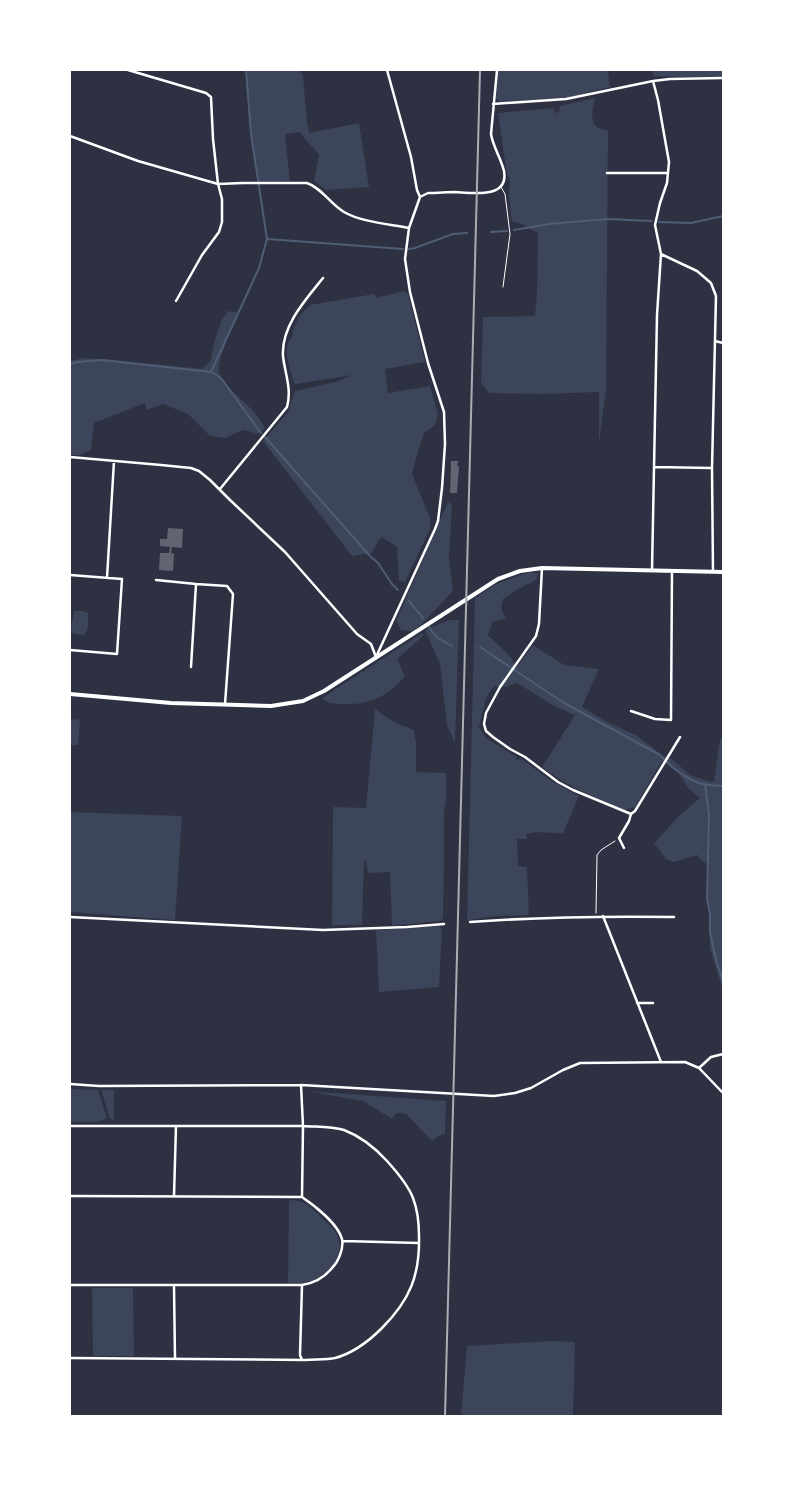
<svg xmlns="http://www.w3.org/2000/svg" width="793" height="1486" font-family="Quicksand,sans-serif">
  <style>
    .green { fill: #3c4559 }
    .lines { fill: none; stroke-linecap: round; stroke-linejoin: round }
    .stream { stroke: #4f5d75; stroke-width: 2 }
    .building { fill: #626471 }
    .path { stroke: #fff; stroke-width: 1 }
    .service { stroke: #fff; stroke-width: 1 }
    .minor { stroke: #fff; stroke-width: 2.5 }
    .secondary { stroke: #fff; stroke-width: 4 }
    .rail { stroke: #abadb3; stroke-width: 2 }
  </style>
  <rect width="100%" height="100%" fill="#2d3142"/>
  <path class="green" d="M246 70H298L303 75 307 122 309 133 359 123 369 187 326 190 314 181 319 155C313 146 305 141 300 132L285 134 290 181 259 182 251 134Z
    M498 70H608L610 87 566 98 501 103 498 101 495 97Z
    M653 70H723V78L654 76Z
    M595 98C594 105 589 121 596 126 598 128 604 130 608 131L606 391 599 442V392L544 394 489 393 481 383 483 317 535 316 537 294 538 233 520 223 513 222 511 219 509 192 510 182 506 169 498 113 553 108 555 113 559 112 560 106Z
    M404 291 408 294 425 362 385 369 388 393 430 386 438 414 435 425 424 433 419 448 412 474 430 518V529L405 582 399 580 397 547 382 537 378 541 372 553 352 556 263 441 288 412 295 391 335 382 353 375 296 384 294 383C291 371 284 355 288 343 290 338 291 342 292 336 295 322 299 315 310 305L374 294 376 298Z
    M228 311 239 313C234 326 214 363 220 375 225 386 245 402 254 412 258 416 261 422 265 428L259 434 243 430 225 438 210 436 188 414 163 404 147 410 145 403 94 423 91 450 79 455H70V361L85 358 104 359 202 369 211 360 214 342 222 320Z
    M448 502 452 505 449 559 453 591 421 625 412 631 401 630 396 621Z
    M530 572 538 574 536 580 518 589 503 599 501 608 506 619 493 621 488 635 508 654 517 667 533 645 564 665 599 669 582 707 609 723 636 735 662 755 672 759 690 775 711 782H714L720 739H723V990L710 949V914L707 899 708 865 698 857V855L674 862 666 859 654 843 680 815 700 798 688 788 678 772 662 761 635 807 624 810 577 789 559 779 542 767 575 715 554 706 517 683 507 687 494 686 486 698 479 727 486 738 517 757 516 760 522 759 550 780 579 796 563 833C550 834 538 830 526 834L527 839H517L518 866 527 867 529 915 497 916 467 920 475 598 498 583Z
    M74 611H83L88 613V627L85 635 73 634 71 630Z
    M449 620H459L455 743 447 726 440 664 425 630Z
    M422 633 424 635 397 659 405 676C384 702 360 707 329 703L322 698Z
    M375 709 394 722 414 730 416 743V772L446 773V799L444 811V859L443 918 440 921 392 926 390 872 368 873 366 860 364 861 362 925H332L333 809 334 807 366 808Z
    M70 719 80 720 78 745H70Z
    M70 812 182 816 175 920 70 912Z
    M438 926 441 928 442 932 439 987 379 992 376 930Z
    M70 1089 98 1090 107 1118 98 1122H70Z
    M101 1090H114V1121L110 1118Z
    M306 1091 446 1101 445 1134 438 1136 432 1141 406 1114 397 1113 392 1119 363 1101Z
    M289 1200C306 1201 310 1206 322 1218 327 1223 334 1229 337 1235 347 1256 326 1278 307 1282 301 1284 294 1283 288 1283Z
    M92 1288H133L134 1356H93Z
    M551 1341 575 1342 573 1416H461L467 1346Z"/>
  <g class="lines">
    <path class="stream" d="M659 222 691 223 723 216
      M514 230 549 224 608 219 652 221
      M491 232 507 231
      M267 239 403 249
      M409 249 415 248 453 234 467 233
      M70 364 77 362 102 360 211 372 259 268 267 239 251 134 246 70
      M211 372 221 378 261 433
      M265 437 369 555 378 563 392 584 398 590
      M409 601 423 618
      M429 627 436 637 452 646
      M480 647 564 703 660 755C670 766 685 778 699 783 706 786 715 785 723 786
      M705 784 709 815 707 899 710 914V933L717 963 723 981"/>
  </g>
  <path class="building" d="M451 461H458L457 466H459L457 493H450Z
    M168 528 183 529 182 548 172 547 171 553 174 554 173 571 159 570 160 553H169L170 547 160 546V539H167Z"/>
  <g class="lines">
    <path class="path" d="M596 913 597 855 601 850 615 841"/>
    <path class="service" d="M501 187 505 194 510 234 503 287"/>
    <path class="minor" d="M128 70 206 93 211 97 213 139 218 184 243 183H307C322 188 330 204 344 212 361 222 389 224 409 228
      M493 104 566 99 653 81 670 79 723 78
      M70 136 138 161 218 184 222 199V222L219 232 202 255 176 301
      M607 173H668
      M420 197 428 193C438 193 447 192 456 192 472 193 509 199 504 171 501 158 493 147 491 134L497 70
      M661 254 697 271 711 283 716 296 712 468 713 572
      M715 341 723 343
      M70 457 161 465 191 468 199 471 210 480 230 500 285 552 357 634 371 644 376 657
      M654 467 712 468
      M220 489 287 407C292 389 285 374 283 356 281 326 306 299 323 278
      M542 568 539 624 536 636 500 687 486 713 484 724 486 731 493 737 510 749 525 757 558 782 573 790 631 814 629 821 619 838 624 848
      M652 570 657 315 661 254 655 225 660 203 667 183 669 162 658 100 653 81
      M70 575 122 579 117 654 70 650
      M107 578 114 461
      M156 580 196 584 191 667
      M196 584 227 586 233 594 225 704
      M376 657 435 529 438 521 442 488 445 444 444 412 428 363 410 292 405 259 409 228 420 197 417 190 411 157 387 70
      M631 711 655 719 671 720 672 571
      M631 814 635 811 680 737
      M603 916 661 1062
      M70 917 323 930 407 927 444 924
      M470 922C538 917 606 916 674 917
      M637 1003H653
      M699 1068 711 1057 723 1054
      M70 1084 99 1086 301 1085 494 1096 515 1093 531 1088 563 1070 580 1063 685 1062 699 1068 723 1093
      M301 1085 303 1126 302 1197
      M70 1126H303C317 1127 331 1126 344 1130 360 1136 376 1149 387 1161 397 1172 408 1185 413 1198 418 1211 419 1223 419 1236 420 1275 410 1300 382 1328 369 1341 354 1353 335 1358 326 1360 314 1359 305 1360L70 1358
      M70 1196 302 1197C315 1206 338 1224 342 1239 344 1249 338 1262 332 1268 324 1278 315 1283 302 1285H70
      M174 1196 176 1126
      M343 1241 419 1243
      M174 1286 175 1359
      M302 1360 300 1355 302 1285"/>
    <path class="secondary" d="M70 694 171 703 271 706 303 701 324 691 498 579 520 571 542 568 723 572"/>
    <path class="rail" d="M445 1416 480 70"/>
  </g>
  <rect width="793" height="1486" fill="none" stroke="#ffffff" stroke-width="142"/>
</svg>
